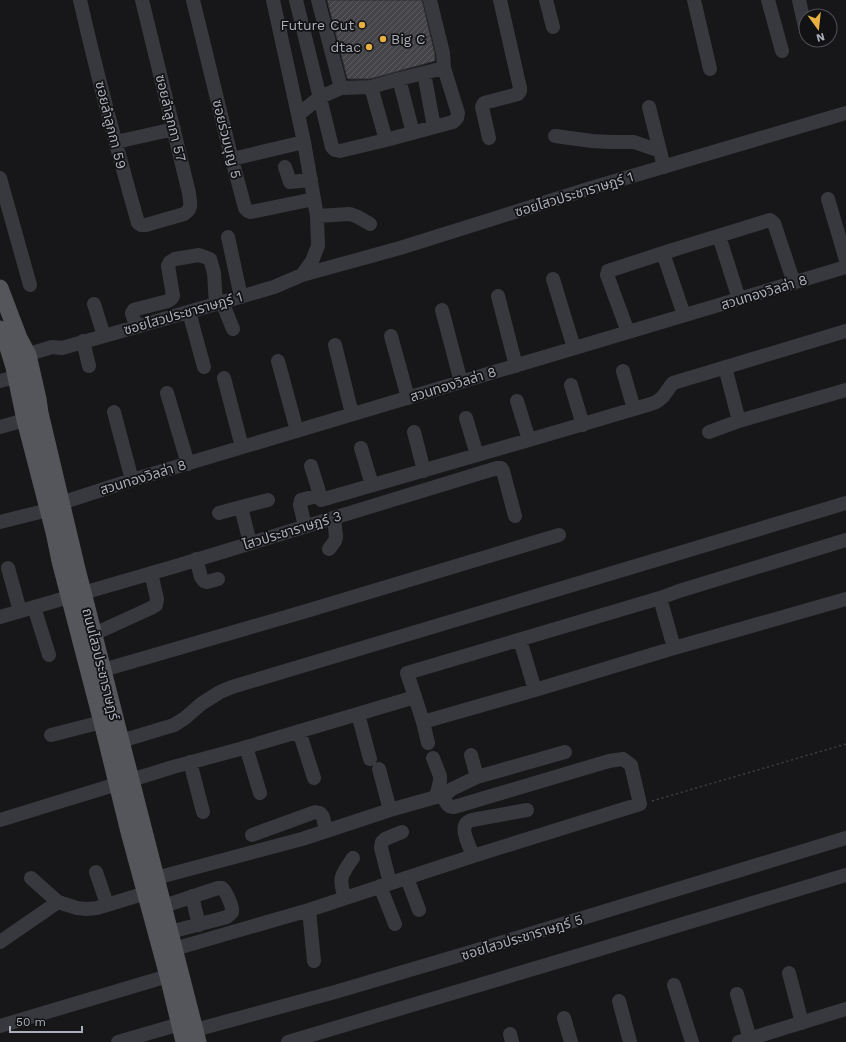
<svg xmlns="http://www.w3.org/2000/svg" width="846" height="1042" font-family="'Work Sans','Noto Sans Thai',sans-serif">
  <style>
    .building { fill: url(#building-hatch); stroke: #313135 }
    .lines { fill: none; stroke-linecap: round; stroke-linejoin: round }
    .path { stroke: #3e4045; stroke-width: 1.5; stroke-dasharray: 2 3; stroke-linecap: butt }
    .minor { stroke: #38393e; stroke-width: 14 }
    .major { stroke: #54565c; stroke-width: 17 }
    .poi-dot { fill: #e7b041; stroke: #121214; stroke-width: 1.5 }
    .labels { text-anchor: middle; dominant-baseline: central; stroke-width: 3.5; stroke-linejoin: round; paint-order: stroke }
    .poi-label { font-size: 14px; fill: #aaaeb8; stroke: #121214; text-anchor: end }
    .street-label { font-size: 14px; fill: #aaaeb8; stroke: #121214 }
  </style>
  <defs>
    <pattern id="building-hatch" width="6" height="6" patternUnits="userSpaceOnUse"><rect width="6" height="6" fill="#444449"/><path d="M-1 1l2-2M0 6l6-6M5 7l2-2" fill="none" stroke="#5c5c61"/></pattern>
  </defs>
  <rect width="100%" height="100%" fill="#171719"/>
  <path class="building" d="M327 0H422L435 54V61L370 79H348L347 78Z"/>
  <g class="lines">
    <path class="path" d="M652 801 846 744"/>
    <path class="minor" d="M80 0C97 75 117 149 138 223L141 225H146L184 214C193 208 190 203 189 193L142 0
      M193 0 230 152 245 208 248 211 251 212 314 199
      M273 0 304 142 317 216 318 246 312 261 302 275
      M296 0 332 147 335 150 340 151 386 140 453 122 457 118 458 113 444 68
      M318 0 341 88
      M546 0 553 27
      M694 0 710 69
      M768 0 782 51
      M799 0 805 27
      M424 73 434 127
      M399 79 413 133
      M371 87 386 140
      M649 107 660 151
      M298 115 320 97 341 88 371 87 399 79 444 68 443 53 430 0
      M555 136 592 141 611 142H634L660 151 664 167
      M489 138 482 107 484 103 518 94 520 91V88L500 0
      M116 142 174 129
      M232 159 304 142
      M285 167 290 182 311 180
      M0 178 30 285
      M828 199 846 260
      M317 216 350 214 358 217 370 224
      M719 236 739 299
      M228 237 241 297
      M663 253 684 315
      M553 279 574 348
      M498 296 516 366
      M222 302 233 329
      M94 304 104 336
      M442 310 461 382
      M189 312 204 367
      M136 327 132 313 134 310 137 309 168 301 171 299 173 296 168 266 170 262 175 259 199 255 210 259 214 273 216 304
      M628 332 607 275 608 271 663 253 770 220 774 223 794 283
      M391 336 408 398
      M83 341 89 366
      M335 345 352 414
      M19 357 52 347 62 348 216 304 274 287 302 275 400 248 588 189 846 113
      M278 361 297 431
      M725 367 739 421
      M623 371 634 409
      M224 378 242 447
      M0 381 16 377
      M571 385 583 425
      M167 393 188 464
      M517 401 529 440
      M114 412 132 480
      M466 418 477 455
      M0 427 25 420
      M414 432 424 471
      M709 432 739 421 846 390
      M361 448 372 485
      M320 495 321 500 529 440 651 404C664 400 665 392 673 383L846 331
      M61 503 132 480 846 267
      M241 507 268 500
      M219 513 241 507 250 543
      M0 522 48 510
      M305 526 300 505 301 500 320 495 311 466
      M329 549 335 541 336 537 334 518
      M196 559 201 577 204 581 207 582 218 579
      M8 568 20 611
      M83 593 176 566 497 468H501L503 471 515 516
      M660 598 674 648
      M34 607 49 655
      M0 617 69 597
      M94 634 151 608 156 605 157 599 151 573
      M520 640 535 690
      M103 670 303 612 559 535
      M415 697 423 722 535 690 674 648 846 599
      M358 714 370 759
      M423 722 428 743
      M299 731 314 778
      M51 735 102 722
      M121 741 174 725 185 718 201 704 220 692 232 687C436 624 642 566 846 503
      M246 747 260 793
      M471 755 477 777
      M433 758 440 776V781L436 797
      M190 762 203 812
      M379 769 390 810
      M131 780 173 767 240 749 270 740 415 697 407 673 660 598 679 591 846 540
      M443 796 452 789 477 777 565 752
      M0 820 117 784
      M252 835 315 812 320 813 323 817 326 831
      M473 856C471 850 462 832 465 826 466 822 469 821 472 820L527 810
      M96 872 107 904
      M31 878 58 902 77 908 86 909 97 908 146 893
      M156 878 302 839 390 810 436 797 443 796C446 802 447 807 454 807L609 761 623 759 631 765 640 804 473 856 309 910 174 949
      M407 878 419 910
      M390 883 381 848 382 842 385 839 402 832
      M380 886 395 924
      M192 896 199 925
      M345 898C338 878 341 875 353 858
      M164 906 218 888H222C226 891 233 907 232 912 231 914 229 915 227 917L170 932
      M309 910 314 961
      M0 942 58 902
      M789 973 802 1023
      M674 985 692 1042
      M737 994 750 1039
      M619 1001 630 1042
      M564 1018 571 1042
      M0 1026 168 976
      M195 1030 335 992 464 954 846 838
      M510 1034 512 1042
      M118 1042 180 1024
      M288 1042 600 949 846 875
      M739 1042 846 1009"/>
    <path class="major" d="M0 288 19 338 28 355 38 399 40 413 77 569 198 1042
      M0 329 6 341 14 367 25 420 54 532 60 561 102 722 129 832 168 976 184 1042"/>
  </g>
  <g class="poi-dot">
    <circle cx="362" cy="25" r="4"/>
    <circle cx="383" cy="39" r="4"/>
    <circle cx="369" cy="47" r="4"/>
  </g>
  <g class="labels">
    <g class="poi-label">
      <text x="354" y="25">Future Cut</text>
      <text x="391" y="39" text-anchor="start">Big C</text>
      <text x="361" y="47">dtac</text>
    </g>
    <g class="street-label">
      <text transform="translate(171 118) rotate(76)">ซอยลำลูกกา 57</text>
      <text transform="translate(111 125) rotate(76)">ซอยลำลูกกา 59</text>
      <text transform="translate(227 139) rotate(76)">ซอยร่วมบุญ 5</text>
      <text transform="translate(574 194) rotate(-17)">ซอยไสวประชาราษฎร์ 1</text>
      <text transform="translate(764 292) rotate(-17)">สวนทองวิลล่า 8</text>
      <text transform="translate(183 313) rotate(-16)">ซอยไสวประชาราษฎร์ 1</text>
      <text transform="translate(453 384) rotate(-17)">สวนทองวิลล่า 8</text>
      <text transform="translate(143 477) rotate(-17)">สวนทองวิลล่า 8</text>
      <text transform="translate(292 530) rotate(-17)">ไสวประชาราษฎร์ 3</text>
      <text transform="translate(101 664) rotate(76)">ถนนไสวประชาราษฎร์</text>
      <text transform="translate(522 937) rotate(-17)">ซอยไสวประชาราษฎร์ 5</text>
    </g>
  </g>
  <g transform="translate(818 28) rotate(165)"><circle r="19" fill="#121214" stroke="#4f5056"/>
  <path d="M0-3L7 15L0 10L-7 15Z" fill="#e7b041"/>
  <text y="-6" font-size="11" font-weight="bold" text-anchor="middle" fill="#aaaeb8">N</text>
  </g>
  <path d="M10 1026v6h72v-6" fill="none" stroke="#aaaeb8" stroke-width="2"/>
  <text x="16" y="1026" font-size="12" fill="#aaaeb8" stroke="#121214" stroke-width="3" paint-order="stroke">50 m</text>
</svg>
